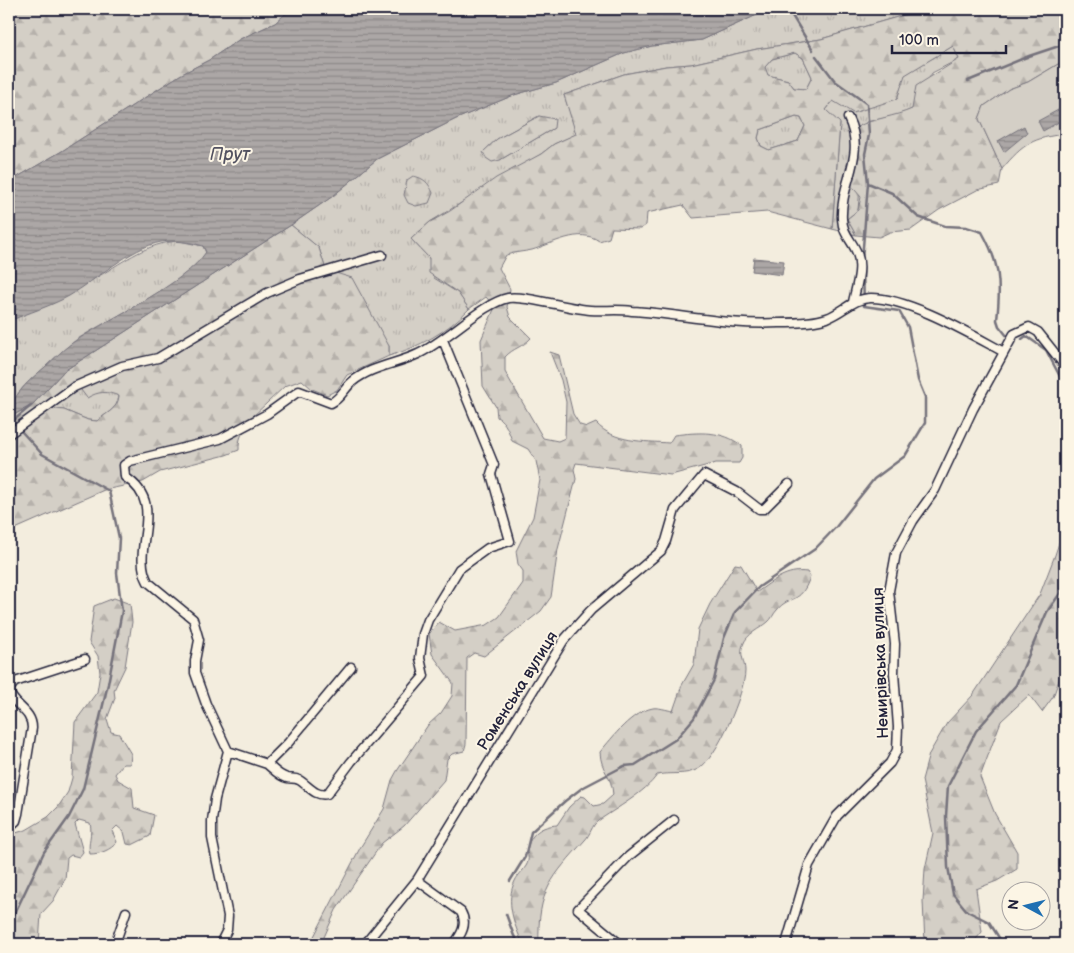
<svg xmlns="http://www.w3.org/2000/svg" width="1074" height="953" font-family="'Balsamiq Sans',sans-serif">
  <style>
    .grass { fill: url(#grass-tufts); stroke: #7b7880; fill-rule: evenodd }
    .forest { fill: url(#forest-firs); stroke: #7b7880; fill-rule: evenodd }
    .garden { fill: #d4cfc6; stroke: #7b7880 }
    .water { fill: url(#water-rules); stroke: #75727b }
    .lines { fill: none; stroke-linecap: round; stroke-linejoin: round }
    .stream { stroke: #75727b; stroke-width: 2.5 }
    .minor-casing { stroke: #22223b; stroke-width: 11 }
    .minor { stroke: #fcf5e5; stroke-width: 8 }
    .labels { text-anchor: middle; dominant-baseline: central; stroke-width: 4; stroke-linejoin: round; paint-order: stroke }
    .street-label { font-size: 16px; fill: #22223b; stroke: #fcf5e5 }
    .water-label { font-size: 18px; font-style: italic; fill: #525160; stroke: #fcf5e5 }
  </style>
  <defs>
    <pattern id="grass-tufts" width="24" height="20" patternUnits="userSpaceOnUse" patternTransform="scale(1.25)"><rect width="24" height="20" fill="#d4cfc6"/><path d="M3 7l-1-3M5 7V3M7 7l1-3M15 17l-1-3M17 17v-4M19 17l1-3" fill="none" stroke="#b6b1ab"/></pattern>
    <pattern id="forest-firs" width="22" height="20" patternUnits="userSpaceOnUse" patternTransform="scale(1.25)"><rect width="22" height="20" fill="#d4cfc6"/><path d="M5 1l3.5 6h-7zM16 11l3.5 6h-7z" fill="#b6b1ab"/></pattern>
    <pattern id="water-rules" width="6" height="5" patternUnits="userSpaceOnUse" patternTransform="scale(1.25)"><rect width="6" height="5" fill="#aca7a6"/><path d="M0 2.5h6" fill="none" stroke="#8c8888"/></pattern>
  </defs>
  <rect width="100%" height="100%" fill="#f3edde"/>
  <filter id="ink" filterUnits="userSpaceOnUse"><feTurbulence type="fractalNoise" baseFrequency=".02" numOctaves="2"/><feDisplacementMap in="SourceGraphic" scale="10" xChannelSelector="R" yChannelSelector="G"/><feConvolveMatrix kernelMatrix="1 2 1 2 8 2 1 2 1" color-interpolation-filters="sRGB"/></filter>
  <g filter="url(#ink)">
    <path class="grass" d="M770 9H925L821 39 757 49 691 64 666 66 624 74 564 95 577 134 554 144 541 154 430 222 411 239 429 258 434 278 458 293 469 309C447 332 419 347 389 356V346L326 270 319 248 291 225 333 196 377 159 456 119 514 95 556 83 624 53 652 46 702 40ZM539 116 554 128 500 160 483 152 497 139Z
      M953 46 959 59 932 73 912 109 899 115 866 122 858 210 847 219 856 235 832 229 840 124 826 110 833 101 897 99 904 75Z
      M795 53 803 58 812 77 806 89 794 88 788 80 767 75 765 67 772 59Z
      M796 117 801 118 805 126 798 141 769 150 761 146 758 138 760 130Z
      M179 241 203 246 206 253C185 284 110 318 76 340 65 348 55 358 44 368 28 382 16 390 11 412L15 414 9 418V321C40 308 70 292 99 276 126 260 147 243 179 241Z
      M76 382 96 393 107 391 119 396C118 409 106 413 97 421L88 420 64 410 49 408 46 403Z"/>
    <path class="forest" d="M9 9H291L275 23 240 39 209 60 180 75 62 151 9 182Z
      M925 9H1065V60L1028 82 1009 89 984 106 979 119 1002 169 999 185 977 190 939 210 911 230 890 232 879 237 856 235 847 219 858 210 861 197 849 183 850 154 857 127C874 118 894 117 912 109L916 86 959 59 953 46 905 75 897 99 853 113 833 101 826 110 840 123 832 229 767 212 693 218 683 205 647 213 646 225 640 229 612 228 609 238 599 241C580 227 552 244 532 250 523 252 515 252 506 255L499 268 510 289 507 307 510 317 531 338C523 347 513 348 505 357V372L543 438 558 441 565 438 566 402 561 380 550 352 559 355 573 414 580 425 587 427 596 423C614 443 644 441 669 443L674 435C698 432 723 430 742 446V458L739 463H716L671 475 576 463 574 469 576 479 558 549 551 597 541 611 484 656 474 653 467 658 466 744 464 751 452 754 447 759 444 780 404 826 382 843 336 910 321 944H310L360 848 384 809 392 780 397 771 428 725 441 713 452 696 453 683 432 654 429 634 439 622 455 631 487 625 499 617 523 583V571L518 564 516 551 533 517 540 480 536 461 528 449 512 441C509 432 506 422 497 417L496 407 483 386 481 340 495 307 486 297 469 309 458 293 429 273V258L411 239 430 222 450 211 496 178 541 154 554 144 576 134 564 95 624 74 666 66 691 64 757 49 821 39ZM795 53 803 58 812 77 806 89 794 88 788 80 768 75 765 67 772 59ZM796 117 801 118 805 126 798 141 769 150 761 146 758 138 760 130Z
      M539 116 555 119 554 128 500 160 492 162 486 158 483 152 497 139Z
      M413 176C424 178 429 183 433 193L429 203 416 206 408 203 404 195 407 180Z
      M291 225 319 248 326 270 352 278 389 346V356L347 375 337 390 327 395 312 389 302 380 285 386 250 419 249 427C240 433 239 440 239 450L226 455 160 472 143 482 104 490 13 530 9 528V418L32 405 64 371ZM75 382 87 398C99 391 106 391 119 396 118 409 106 413 97 421L88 420 64 410 49 408 46 403Z
      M1065 513V653L1064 666 1053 697 1042 712 1029 695 1001 721 980 777 995 814 1017 852V869L997 881 976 889 982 932 972 944H925L923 901 925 869 933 833 922 780 929 754 947 723 973 695 1040 594 1055 555 1064 528Z
      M735 564 741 565 757 592C773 581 786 569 807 572L810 577C800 606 790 594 777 610 773 614 772 619 768 622 760 629 747 633 743 645 739 654 745 662 745 671 745 692 717 759 698 769 686 776 671 772 657 775 646 792 615 809 598 821 592 825 590 835 585 840 552 877 537 891 539 944H523C514 925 505 901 515 881 518 874 527 868 528 861 529 858 527 853 527 850 530 833 542 826 557 825L569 807 581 796 585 797 594 806 603 804 613 795C612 775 601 772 600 752 613 737 631 712 653 708 658 707 667 710 673 711L682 685 694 664 698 629 710 604Z
      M114 598 130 604 132 622 125 667 114 690 115 698 107 719 111 732 119 734 131 754 130 764H123L115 774 118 780 132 788 134 808 154 815 150 836 132 845 127 844 124 832 117 826 112 831 117 842C111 850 100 854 90 854 87 843 93 834 90 823L79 820 75 824 83 852 79 857 71 855 67 858 65 879 53 901 41 914 39 944H9V835L26 830 48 817 58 807 68 792 72 778 75 722 97 692 100 673 98 656 89 642 94 606Z"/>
    <path class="garden" d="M1065 60V134C1033 138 1024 143 1002 169L979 119 984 106 1009 89 1028 82Z"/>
    <path class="water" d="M291 9H770L702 40 652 46 624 53 556 83 514 95 456 119 377 159 333 196 291 225 64 371 32 405 15 414 10 407C18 390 31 379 45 367 55 358 65 347 77 340 110 318 186 283 206 252L203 246C190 242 175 240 161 242 130 248 96 280 69 296 51 306 28 313 9 321V182L62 151 180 75 209 60 240 39 275 23Z
      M1060 109 1064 119 1043 131 1038 121Z
      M1024 126 1027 133 1004 152 998 141Z
      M754 258 784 261 782 275 752 271Z"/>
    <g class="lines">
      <path class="stream" d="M788 9 813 50
        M816 56 835 81 867 104 869 135 865 154 868 183 862 260
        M968 81 1029 56 1065 44
        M868 183 892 193 918 217 945 226 966 227 982 232C1000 264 1001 283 997 320L999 326 1007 336
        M1022 339 1026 336 1046 350 1065 386
        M14 420 32 405
        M510 881 525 857 531 832 565 801 582 788 624 766 635 765 676 739 694 718 714 680 724 638 735 612 759 587 815 549 836 527 874 479 905 456 925 423V397L918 380 908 327 899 311 864 306 863 268
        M506 914 514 936 520 944
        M9 944 13 917 44 852 69 817 83 789 108 684 122 611 117 573 119 538 109 491 42 454 22 432
        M1003 944 989 922 967 911 953 894 948 867 946 816 948 786 976 731 1016 685 1047 612 1061 592 1065 567"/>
      <g class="minor-casing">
        <path id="minor" d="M848 118C867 156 840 182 842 219 843 235 852 240 857 253 863 268 856 287 853 302
          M9 434 74 387 122 366 158 358 267 293 300 279 382 255
          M9 689 15 682 85 659
          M9 691C13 706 32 710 32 728L18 814 16 821 9 827
          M228 751 267 764 288 743 351 667
          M267 764C273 769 279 776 287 778 291 779 295 778 299 780 308 785 315 797 327 794L351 762 424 676 420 658 423 634 428 620 459 569 488 548 510 541 491 474 494 465 443 340
          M417 880 461 912C468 924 461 935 454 944
          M115 944 126 912
          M220 944 227 930 228 916 212 838V821L215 799 228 751 206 704 195 673V661L199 640 193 619 148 582C129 548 169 505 125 477L124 465 130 461 220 439 267 414 299 391 331 403C341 398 344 389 352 382 371 366 397 364 418 354 446 341 483 303 508 298 524 295 570 309 590 310 604 311 618 309 632 311 681 314 729 326 779 323 793 323 814 323 827 318 843 312 854 298 871 298 909 298 970 334 1004 352
          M365 944 417 880 564 640 591 610 661 551 666 541 675 510 704 475 737 492 759 509H764L789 484
          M620 944 578 909 629 856 674 820
          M786 944 809 865 837 816 890 763 897 750 898 727 894 673 895 644 889 591 896 553 913 521 935 490 973 409 1014 334 1029 327 1038 332 1065 366"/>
      </g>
      <use href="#minor" class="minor"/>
    </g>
  </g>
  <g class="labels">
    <g class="street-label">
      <text transform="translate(881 663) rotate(-92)">Немирівська вулиця</text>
      <text transform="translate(518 691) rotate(-58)">Роменська вулиця</text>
    </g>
    <g class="water-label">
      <text x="230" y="154">Прут</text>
    </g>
  </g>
  <rect width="1074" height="953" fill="none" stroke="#fcf5e5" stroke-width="30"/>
  <rect x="15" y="15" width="1044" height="923" fill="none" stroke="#22223b" stroke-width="2" filter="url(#ink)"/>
  <g transform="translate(1026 906) rotate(277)"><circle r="24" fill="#fcf5e5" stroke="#a5a1a1"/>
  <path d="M0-4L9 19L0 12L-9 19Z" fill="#1f6fb2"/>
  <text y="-8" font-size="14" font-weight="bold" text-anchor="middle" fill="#22223b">N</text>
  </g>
  <path d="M892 45v8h114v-8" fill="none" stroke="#22223b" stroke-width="2.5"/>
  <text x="899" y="45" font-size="15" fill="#22223b" stroke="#fcf5e5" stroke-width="4" paint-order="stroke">100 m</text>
</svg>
